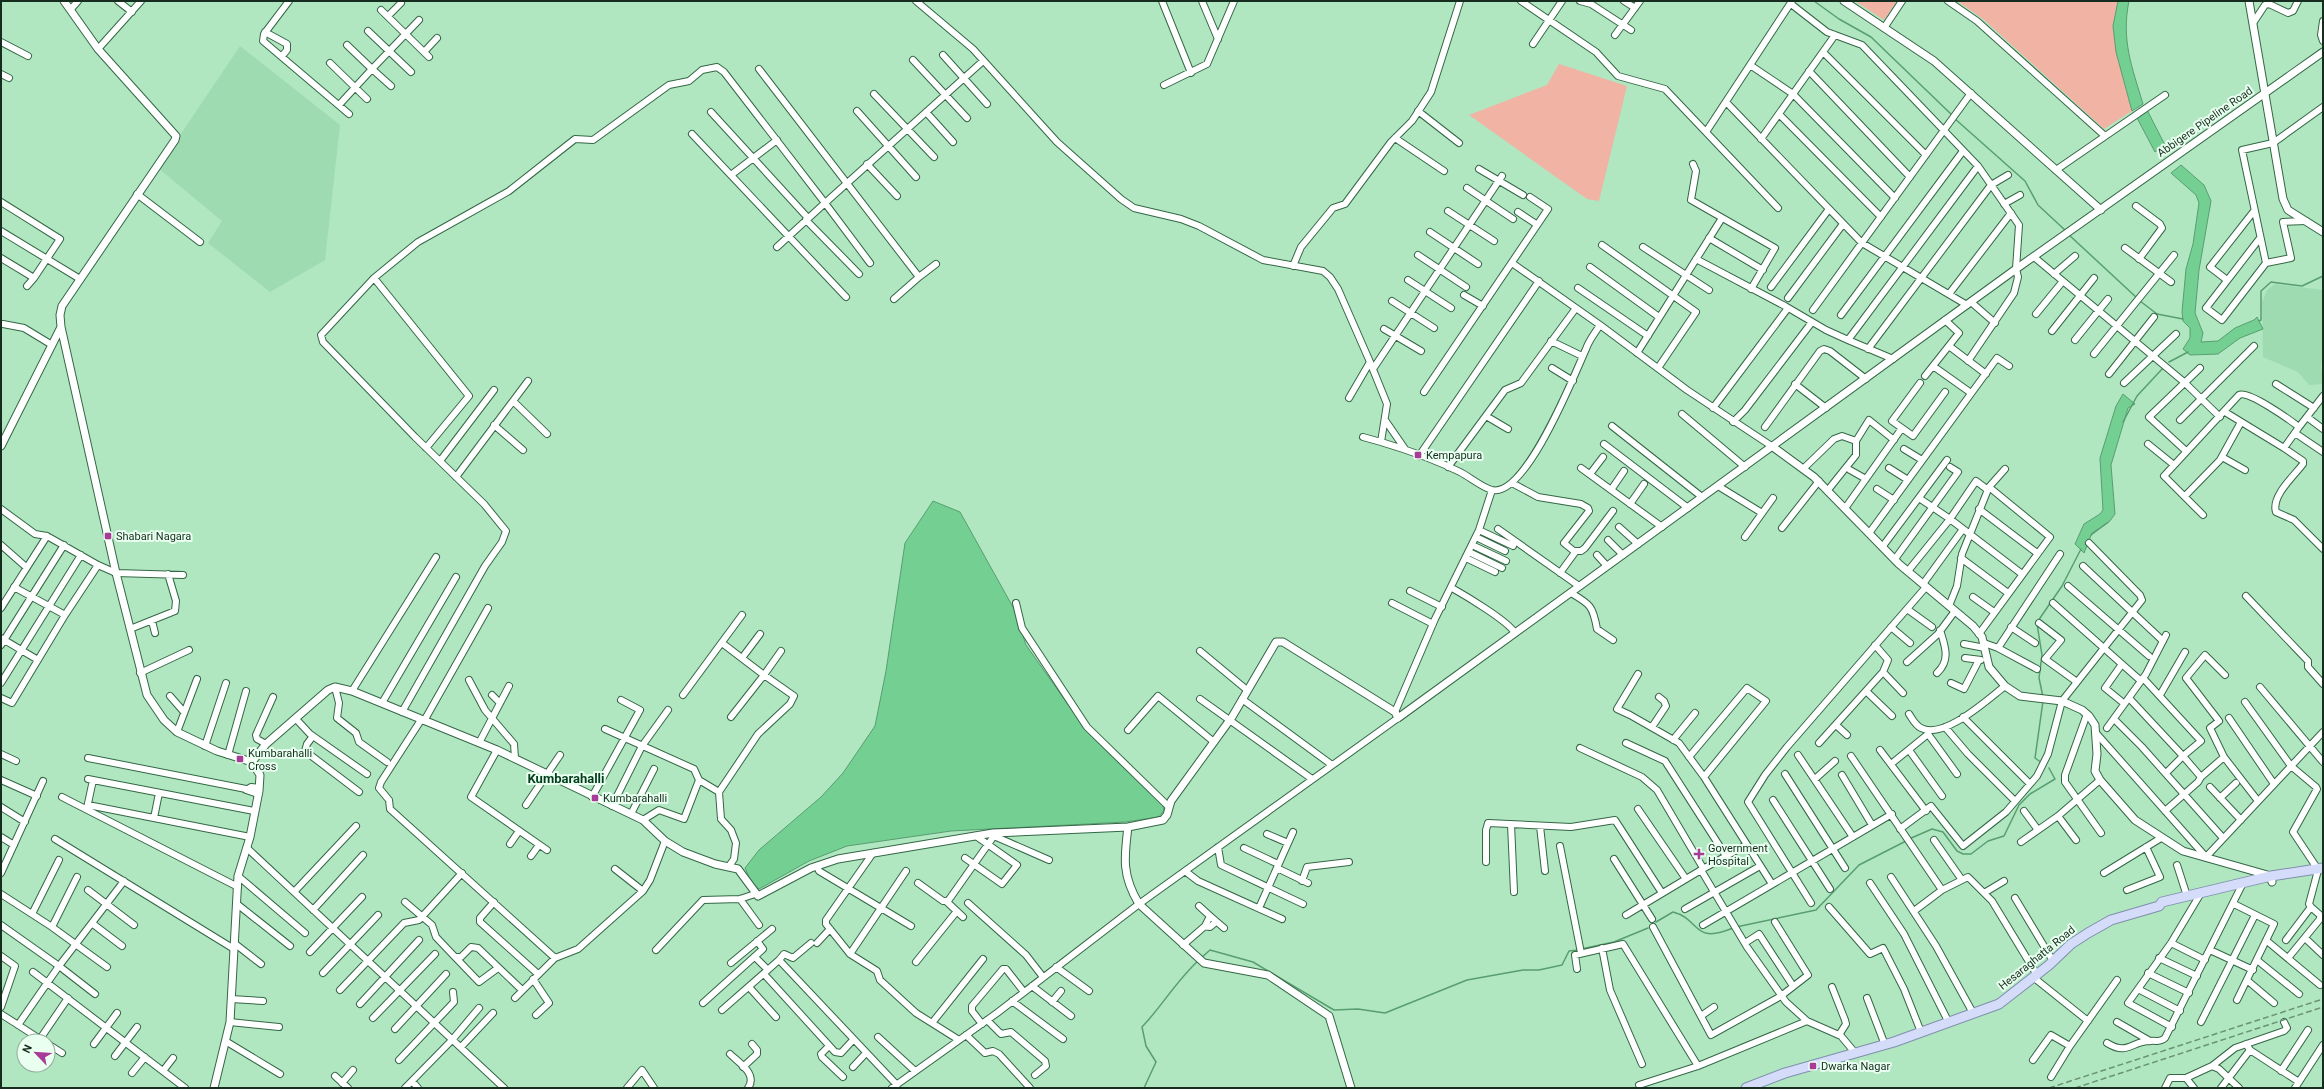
<svg xmlns="http://www.w3.org/2000/svg" width="2324" height="1089" font-family="Roboto,sans-serif">
  <style>
    .built { fill: #9edbb1 }
    .green { fill: #f0b3a4 }
    .water { fill: #74cf93; stroke: #589e70 }
    .lines { fill: none; stroke-linecap: round; stroke-linejoin: round }
    .stream { stroke: #589e70; stroke-width: 1.5 }
    .minor-casing { stroke: #346746; stroke-width: 8 }
    .tertiary-casing { stroke: #346746; stroke-width: 9 }
    .primary-casing { stroke: #7f8fab; stroke-width: 11 }
    .minor { stroke: #fff; stroke-width: 6 }
    .tertiary { stroke: #fff; stroke-width: 7 }
    .primary { stroke: #d4dcfa; stroke-width: 9 }
    .rail { stroke: #6a9276; stroke-width: 1.5; stroke-dasharray: 6 3; stroke-linecap: butt }
    .poi-dot { fill: #a83a98; stroke: #e9ffef; stroke-width: 1.5 }
    .labels { text-anchor: middle; dominant-baseline: central; stroke-width: 4; stroke-linejoin: round; paint-order: stroke }
    .street-label { font-size: 11px; fill: #162c1e; stroke: #e9ffef }
    .poi-label { font-size: 11px; fill: #162c1e; stroke: #e9ffef; text-anchor: start }
    .quarter-label { font-size: 13px; font-weight: bold; fill: #033d1e; stroke: #e9ffef }
  </style>
  <rect width="100%" height="100%" fill="#b0e7c0"/>
  <path class="built" d="M240 46 340 125 325 260 270 292 208 243 222 221 158 168Z
    M2275 284 2323 290V358L2321 365 2323 384 2309 385 2298 372 2263 357 2262 302 2267 290Z"/>
  <path class="green" d="M1855 1H1897L1884 20Z
    M1957 1H2118L2113 26 2116 52 2132 111 2104 129 1983 19Z
    M1559 64 1627 86 1599 201 1587 199 1469 115 1547 85Z"/>
  <path class="water" d="M2118 1H2129C2121 40 2132 67 2143 104L2132 111 2116 52 2113 26Z
    M2146 108 2165 145 2155 152 2136 116Z
    M2181 165 2204 185 2211 201 2199 270 2195 313 2203 333 2201 342 2218 341 2235 328 2254 320 2257 317 2263 329 2240 338 2218 354 2190 355 2183 349 2190 338V328L2183 321 2182 312 2186 269 2193 244 2199 203 2196 195 2171 173Z
    M2123 394 2135 404 2128 408 2111 465 2115 514 2109 522 2092 533 2084 553 2075 544 2084 524 2100 514 2103 510 2100 458 2116 406Z
    M933 501 960 512 1014 609 1026 645 1069 706 1103 746 1162 803 1164 810 1159 817 1125 822 951 831 847 846 809 861 759 889 752 884 745 868 759 850 821 797 843 773 875 726 886 671 905 543Z"/>
  <g class="lines">
    <path class="stream" d="M1814 1 1839 19 1871 37 1952 115
      M1954 118 2025 181 2038 205 2066 231
      M2068 234 2137 298
      M2140 301 2157 314 2183 319
      M2259 321 2261 320V291L2271 282 2302 286 2323 276
      M2169 362 2188 352
      M2123 422 2137 396 2163 368
      M2091 535 2107 523
      M2038 621 2062 586 2081 549
      M2037 624 2042 655 2039 678 2043 697
      M2042 763 2035 758 2043 701
      M1909 839 1932 829 1943 832 1957 851 1963 854H1971L1988 841 2004 836 2019 805 2030 794 2055 779 2049 768
      M1656 922 1673 912C1701 919 1692 945 1733 928
      M1736 927 1816 910 1859 865 1906 841
      M1581 949 1614 942 1648 928
      M1201 958 1210 950 1253 962 1334 1010 1358 1009 1385 1013 1467 980 1523 970H1539L1562 965 1569 951 1578 950
      M1144 1088 1156 1062 1146 1046 1142 1027C1162 1006 1177 980 1199 960"/>
    <g class="minor-casing">
      <path id="minor" d="M118 1 132 12
        M289 1 264 34 263 41 349 114
        M916 1 973 49 1057 142 1121 199 1134 208 1181 219 1199 226 1263 260 1323 271 1330 277 1338 289 1370 362 1387 404 1381 442C1408 450 1436 460 1460 472 1470 477 1481 487 1492 490 1526 498 1575 373 1586 349 1589 340 1595 333 1600 325L1687 390 1773 447
        M1162 1 1191 73
        M1202 1 1218 39
        M1521 1 1596 52 1618 76 1665 89 1778 208
        M1580 1 1591 4 1631 30
        M1624 1 1635 8
        M1948 1 1977 21 2105 136
        M1791 4 1827 32 1862 45 1978 166
        M71 9 78 1
        M381 10 429 57
        M388 16 401 3
        M2323 21 2321 35 2323 41
        M2253 23 2265 5 2269 4 2288 13 2293 11 2298 1
        M1884 28 1902 1
        M368 31 411 72
        M265 32 287 44V50L282 56
        M1615 35 1640 1
        M1 42 28 56
        M1533 44 1562 1
        M98 49 141 1
        M424 52 437 38
        M1823 52 1926 155
        M943 55 987 104
        M913 60 967 118
        M330 63 367 99
        M1750 65 1793 94 1895 198
        M759 69 919 277 894 299
        M1809 71 1910 177
        M1 74 9 78
        M1164 85 1207 64 1234 1
        M391 86 372 69 419 20
        M874 94 934 157
        M1726 102 1862 243 1967 305
        M339 105 372 69 347 45
        M857 111 916 177
        M1418 111 1459 143
        M711 112 808 218
        M926 112 953 142
        M1779 114 1881 217
        M1706 132 1792 1
        M692 134 846 297
        M1395 138 1444 171
        M1761 139 1835 35
        M867 164 897 196
        M1693 164 1696 171 1691 200 1775 248 1751 289
        M1479 169 1523 195
        M2056 170 2165 95
        M731 175 777 140
        M1467 188 1513 219
        M137 194 200 242
        M1 202 60 239 34 278 1 258
        M2004 204 2020 195
        M2136 206 2160 224 2162 228 2139 259
        M1448 211 1494 241
        M1518 212 1536 224
        M806 220 859 274
        M2306 221 2283 222 2291 258 2266 263 2242 150 2273 143 2323 107
        M1 231 80 279
        M1430 232 1478 264
        M1709 238 1763 270
        M2260 238 2206 308 2222 320 2266 263
        M1602 245 1696 312 1658 368
        M777 247 825 203 870 263
        M1643 247 1709 290
        M2125 248 2171 282
        M1418 255 1466 287
        M2034 257 2184 382 2220 417
        M1696 259 1785 306 1826 330 1848 340
        M1512 263 1600 325
        M1293 266 1301 247 1333 208 1345 204 1391 142 1412 121 1431 92 1460 1
        M1590 267 1659 317
        M2054 274 2075 256
        M919 277 936 264
        M374 278 469 396 426 448
        M1408 280 1451 308
        M2227 280 2210 267 2254 211
        M27 286 34 278
        M1771 287 1829 209
        M1578 288 1648 336
        M1949 294 2011 213
        M1464 295 1483 306
        M1788 298 1843 224
        M1392 301 1434 328
        M1971 302 1995 323
        M1813 310 1971 93
        M2036 314 2063 281
        M1841 315 1963 151
        M3 324 24 328 52 345
        M1384 329 1421 351
        M2052 331 2094 278
        M2075 340 2108 299
        M1551 341 1582 356
        M1949 346 1986 374
        M1868 349 1991 185 2008 175
        M1637 353 1722 218
        M2094 354 2174 255
        M1893 359 1848 340 1978 166 2019 225 2016 269 2018 277 2014 293 1968 361
        M1933 366 1971 393
        M1552 368 1573 381
        M1373 369 1502 176
        M2109 374 2154 317
        M1925 376 1959 333 1945 320
        M1920 383 1892 421 1913 436 1945 392
        M2124 383 2176 334
        M1795 384 1826 408
        M2276 384 2314 408
        M1424 392 1548 209 1530 197
        M1349 398 1370 362
        M513 401 547 434
        M1713 408 1788 308
        M2225 412 2284 448 2299 427
        M1682 414 1745 467
        M1486 416 1508 429
        M2307 417 2323 429
        M1385 420 1405 449
        M2180 420 2254 346
        M1733 422 1745 410 1812 322
        M494 425 523 450
        M1612 426 1702 497
        M1765 427 1820 351 1824 349 1830 351 1866 379
        M2295 433 2323 452
        M1363 437 1381 442
        M1604 444 1688 508
        M2148 444 2174 465
        M2284 448 2303 461V464C2294 476 2271 496 2276 512L2294 520 2323 549
        M1904 449 1922 460
        M2186 451 2149 417 2200 368
        M1419 456 1539 281
        M2222 457 2245 470
        M440 461 494 390
        M1448 467 1505 390 1521 383 1576 308
        M1581 468 1662 527
        M1889 468 1908 480
        M1803 469 1834 439 1842 436 1856 441
        M1850 470 1866 479
        M1590 474 1603 457
        M456 477 528 381
        M1512 483 1538 497 1581 504 1588 508 1589 511 1564 543 1575 552
        M1718 486 1762 513
        M1989 487 2005 469
        M1877 489 1894 500
        M1611 490 1624 471
        M1828 490 1856 455V441L1869 420 1894 440
        M2185 496 2220 460 2241 422
        M1919 498 1950 519 1976 481 1988 490
        M1630 504 1644 484
        M1846 507 1902 428
        M1 509 35 534 47 536
        M1979 509 2037 553
        M2203 515 2164 476 2239 395C2248 390 2290 420 2299 427L2323 396
        M1619 527 1638 544
        M1782 528 1819 481
        M1498 529 1579 586
        M1479 530 1513 546
        M1870 532 1997 358 2009 366
        M1476 537 1505 551
        M1745 537 1773 498
        M1608 540 1623 555
        M1 545 26 567
        M1472 545 1506 561
        M1883 546 1947 460
        M1469 552 1502 568
        M1597 555 1607 566
        M1466 558 1495 572
        M1961 558 2008 593
        M1895 559 1958 472 1950 467
        M2083 566 2163 641
        M1908 571 1950 519 2022 574
        M1560 573 1576 551H1581L1585 548 1613 511
        M1923 584 1963 529
        M2068 586 2149 656
        M14 587 65 615
        M1452 588C1466 596 1508 621 1515 633
        M1410 591 1442 607
        M1571 593C1590 604 1593 606 1597 629L1613 640
        M2246 596 2308 661V667L2323 684
        M1973 597 1994 612
        M1016 603 1022 628 1087 727 1169 807
        M1392 603 1433 624
        M2053 603 2141 681
        M1949 606 1957 586 1962 554 1989 487 2050 537 1979 634
        M1 608 47 536 98 565 116 573 183 575
        M1907 609 1932 627
        M152 621 155 633
        M2039 623 2061 640 2045 659 2077 682
        M1891 627 1910 643
        M2011 627 2035 643
        M130 629 175 611 176 601 168 574
        M1 638 38 660
        M722 643 764 675 781 651
        M1984 643 1998 648 2037 669
        M1964 644 1985 648
        M1 645 64 545
        M1998 648 2060 554
        M1200 651 1247 690
        M742 658 760 634
        M1965 658 1981 660
        M1907 662 1938 634 1955 611
        M1883 672 1903 693
        M140 673 189 650
        M1937 673C1951 660 1945 646 1940 630
        M1638 674 1617 709 1630 715 1679 743 1704 777 1766 701 1747 688 1689 757
        M469 680 485 710 514 744 515 758
        M1 683 81 555
        M1951 683 1964 689 1979 660
        M335 687 339 703 337 718 356 733 359 742 387 762
        M2260 687 2323 762
        M352 691 436 557
        M1866 691 1892 716
        M492 695 500 703
        M683 695 742 615
        M2160 695 2185 652
        M170 696 184 712
        M1 698 12 703 65 615 98 565
        M2129 698 2183 756 2201 741 2143 678
        M1200 699 1312 779
        M1242 699 1332 765
        M2121 701 2105 688 2122 664
        M2245 702 2291 766 2316 787 2317 789 2293 832 2317 868
        M382 703 456 577
        M402 712 485 566 502 542 506 531 484 504 415 437 323 342 321 335 374 278 418 242 509 191 575 139 593 140 669 85 689 81 702 70 717 67 724 72 825 203 983 61
        M1395 712 1435 619 1479 530 1492 490
        M1909 714C1912 718 1915 725 1921 728 1944 740 1988 699 2005 686
        M2087 714 2065 775V782L2101 833
        M1963 717 2030 784
        M2229 718 2274 784
        M296 719 310 734 367 774
        M2114 719 2142 747 2223 838
        M421 720 381 782 379 788 389 800 390 809 555 958
        M424 721 488 608
        M1836 725 1847 735
        M1652 727 1666 706 1664 701 1659 697
        M1945 727 1968 754 2015 801
        M2107 728 2146 674 2166 635
        M605 729 694 769 699 780 719 792 758 734 790 704 794 696 764 675 731 717
        M1128 730 1158 696 1214 742
        M177 732 197 679
        M2096 733 2206 857 2323 732
        M313 736 307 744 305 751 359 792
        M1673 740 1695 713
        M479 743 509 686
        M1626 743 1665 761 1726 856
        M1819 743 1883 672 1888 660 1875 645
        M266 744 257 739 256 735 273 697
        M205 746 226 683
        M1580 748 1642 777 1657 790 1703 868
        M497 750 471 797 547 850
        M1880 750 1926 811
        M1909 750 1942 796
        M1 754 16 761
        M228 755 246 691
        M1798 755 1853 837
        M1851 756 1942 890 1914 911
        M2224 757 2210 728 2219 721 2186 678 2205 655 2225 675
        M88 758 246 789
        M1891 764 1928 734 1957 774
        M1785 774 1845 868
        M1842 775 1872 825
        M1704 777 1772 884
        M2201 777 2224 757 2258 801
        M88 779 254 811
        M1815 779 1835 761
        M1 780 37 796
        M2210 787 2241 820
        M719 792 721 819 731 830 736 843 734 859 729 866
        M258 794 246 790 251 787 259 788
        M62 797 238 887
        M592 797 640 710 621 700
        M2220 798 2236 783
        M1773 800 1830 889
        M88 805 250 837
        M526 805 560 755
        M612 806 642 746 668 710
        M1 807 25 822
        M87 808 93 780
        M1638 809 1686 879
        M2024 811 2038 830
        M2165 811 2198 782 2201 777 2183 756 2166 773
        M631 814 654 769
        M2058 816 2076 840
        M154 818 159 793
        M643 820 659 810 684 819 699 780
        M1511 824 1514 892
        M1540 826 1545 871
        M1900 829 1931 806 1963 846 2006 812 2037 776 2048 754 2062 701 2142 600 2140 595 2089 543
        M1267 834 1288 843
        M994 836 1049 860
        M1 837 14 845
        M55 839 234 949
        M1934 840 1962 880
        M2021 842 2058 816 2100 780
        M510 844 519 831
        M1560 846 1581 953
        M1218 847 1221 865 1303 904
        M247 848 504 1088
        M1244 848 1278 864
        M873 853 826 920V924L850 954 877 971 880 980 916 1013 959 1040
        M531 856 539 845
        M965 858 1002 884 1017 865 976 836
        M1614 859 1652 919
        M1486 862V830L1488 823 1571 827 1615 820 1662 893
        M2177 865 2187 896
        M817 866 819 871 911 926
        M1277 868 1308 883
        M615 869 643 891
        M1701 870 1746 845
        M1185 871 1198 881 1282 919
        M1 873 43 781
        M2104 873 2161 838
        M238 876 305 933
        M1891 877 1936 946 1973 1013
        M1302 881 1307 867 1349 862
        M918 883 943 901H948L996 833
        M1870 883 1904 934 1949 1023
        M88 890 134 925
        M1942 890 1968 877 1992 901 2037 975
        M2127 890 2160 877 2146 847
        M294 892 356 826
        M1984 893 2004 881
        M1 894 52 927 107 967
        M2015 898 2053 961
        M740 899 759 925
        M946 901 963 917
        M405 902 432 925 436 937 455 957H461L471 947 478 948 522 990
        M494 902 480 918V922L538 974
        M968 903 1026 955 1043 977
        M1811 903 1748 802 1765 775 1787 747 1926 587
        M237 904 290 946
        M2234 904 2274 924 2237 1000
        M1199 906 1210 916
        M1829 907 1870 954 1883 948 1904 989 1921 1032
        M1259 908 1293 832
        M1685 909 1760 866
        M313 910 363 855
        M32 914 59 860
        M1626 915 1701 870 1747 947 1786 1002 1807 1021 1841 1036 1856 1054
        M93 924 122 946
        M1 925 59 966 95 994
        M1703 925 1892 814
        M1205 926 1210 916 1224 928
        M52 927 77 877
        M1653 927 1711 1035 1781 996 1808 975 1775 922
        M2305 938 2323 955
        M2286 940 2311 907 2309 904 2317 874
        M2267 941 2320 985
        M234 943 261 964
        M817 943 830 929
        M1745 943 1759 934 1793 986
        M2171 943 2205 960
        M1183 945 1205 926 1210 927 1216 922
        M1602 948 1610 990 1642 1064
        M656 950 703 900 740 899 755 894
        M2210 950 2253 970
        M310 952 362 897
        M850 954 906 871
        M1 956 15 966 1 1007
        M455 957 479 982 498 968
        M755 957 768 970
        M2159 958 2197 976
        M2288 958 2320 919V915L2311 907
        M779 960 784 954 793 958 811 943
        M2257 960 2299 994
        M916 962 957 911
        M731 963 772 929
        M1056 967 1089 991
        M1577 969 1575 955 1623 944 1698 1066
        M33 972 185 1088
        M323 973 378 915
        M2148 973 2189 993
        M764 974 835 1052 841 1053 853 1040
        M2033 977 2088 1021
        M533 979 549 1003 536 1015
        M2248 981 2274 1003
        M1032 986 1071 1016
        M749 987 776 1017
        M1832 987 1845 1020 1846 1024 1839 1035
        M2138 989 2180 1011
        M340 990 404 923 419 920 462 873
        M515 998 555 958 578 949 643 891 650 880 665 841
        M1867 998 1885 1045
        M231 999 263 1001
        M1012 1001 1063 1039
        M1052 1002 1061 991
        M703 1003 763 949 757 941
        M360 1004 419 940
        M722 1010 779 960 897 1085
        M1 1014 43 1041
        M1701 1016 1714 1007
        M373 1018 435 954
        M987 1020 1001 1034 1011 1032 1045 1061 1046 1066 1035 1075
        M230 1022 279 1027
        M2117 1022 2150 1041
        M2201 1022 2255 915
        M932 1023 983 959
        M982 1024 972 1011V1006L1003 969H1006L1024 992
        M18 1025 59 966 124 881
        M2172 1027 2128 1003 2171 943 2201 893
        M395 1029 446 974
        M966 1035 985 1053 993 1051 999 1054 1030 1088
        M878 1037 915 1071
        M40 1039 68 998
        M227 1042 280 1074
        M2107 1043C2128 1056 2131 1041 2150 1041 2157 1040 2160 1043 2165 1038L2243 883
        M48 1044 62 1053
        M94 1044 117 1013
        M2246 1044 2250 1050 2299 1082
        M829 1046 821 1054 822 1057 843 1077
        M461 1047 493 1013
        M730 1054C739 1063 758 1074 748 1088
        M115 1056 137 1027
        M399 1060 454 1002 453 992
        M2033 1060 2051 1035 2070 1046
        M2212 1066 2235 1048 2284 1031 2287 1028 2284 1022
        M743 1067 757 1054V1050L752 1044
        M853 1067 866 1053
        M163 1071 173 1058
        M2281 1071 2308 1030
        M132 1073 145 1057
        M335 1076 348 1088
        M2051 1077 2070 1046 2117 980
        M2186 1078 2194 1088
        M412 1081 418 1088
        M342 1083 353 1070
        M1639 1085 1698 1066 1807 1021
        M405 1088 452 1040 479 1008
        M627 1088 642 1070 654 1088
        M892 1088 997 1013 1139 904 1398 718
        M2165 1088 2170 1078H2186L2212 1066 2219 1069 2239 1088
        M2221 1088 2250 1050
        M2295 1088 2323 1045"/>
    </g>
    <g class="tertiary-casing">
      <path id="tertiary" d="M64 1 98 49 176 136 175 140 62 306 60 315 61 327 116 573 147 695 164 720 177 732 217 751 252 762 260 775 259 791 250 837 238 876 230 1022 214 1088
        M1844 1 1934 61 2101 210
        M2249 1 2283 199 2288 210 2323 232
        M1 446 61 327
        M1773 447 1814 477 1899 564 1973 626 1982 637 1989 667 2005 686 2020 696 2062 701 2082 710 2089 716 2095 725 2097 754 2095 771 2100 780 2135 820 2183 851 2271 876 2272 882
        M252 762 266 744 328 690 335 687 352 691 497 750 643 820 665 841 683 852 715 864 738 869 758 896 811 868 838 859 993 833 1128 827 1163 820 1167 815 1171 801 1232 717 1276 642H1283L1395 712 1398 718 2016 269 2323 52
        M1128 827C1124 858 1122 876 1139 904L1204 963 1268 975 1329 1016 1351 1088"/>
    </g>
    <g class="primary-casing">
      <path id="primary" d="M1746 1088 1785 1073 1894 1042 1999 1004 2049 965 2071 944 2088 933 2111 920 2159 906 2162 902 2271 876 2323 868"/>
    </g>
    <use href="#minor" class="minor"/>
    <use href="#tertiary" class="tertiary"/>
    <use href="#primary" class="primary"/>
    <path class="rail" d="M2049 1088 2323 999
      M2075 1088 2323 1007"/>
  </g>
  <g class="poi-dot">
    <rect x="1414" y="451" width="8" height="8" rx="2"/>
    <rect x="104" y="532" width="8" height="8" rx="2"/>
    <rect x="236" y="755" width="8" height="8" rx="2"/>
    <rect x="591" y="794" width="8" height="8" rx="2"/>
    <path d="M1697 848h4v4h4v4h-4v4h-4v-4h-4v-4h4z"/>
    <rect x="1809" y="1062" width="8" height="8" rx="2"/>
  </g>
  <g class="labels">
    <g class="street-label">
      <text transform="translate(2205 122) rotate(-35)">Abbigere Pipeline Road</text>
      <text transform="translate(2037 958) rotate(-39)">Hesaraghatta Road</text>
    </g>
    <g class="poi-label">
      <text x="1426" y="455">Kempapura</text>
      <text x="116" y="536">Shabari Nagara</text>
      <text x="248" y="753">Kumbarahalli<tspan x="248" dy="13">Cross</tspan></text>
      <text x="603" y="798">Kumbarahalli</text>
      <text x="1708" y="848">Government<tspan x="1708" dy="13">Hospital</tspan></text>
      <text x="1821" y="1066">Dwarka Nagar</text>
    </g>
    <g class="quarter-label">
      <text x="566" y="778">Kumbarahalli</text>
    </g>
  </g>
  <rect width="2324" height="1089" fill="none" stroke="#162c1e" stroke-width="4"/>
  <g transform="translate(36 1053) rotate(295)"><circle r="19" fill="#e9ffef" stroke="#95ab9b"/>
  <path d="M0-3L7 15L0 10L-7 15Z" fill="#a83a98"/>
  <text y="-6" font-size="11" font-weight="bold" text-anchor="middle" fill="#162c1e">N</text>
  </g>
</svg>
